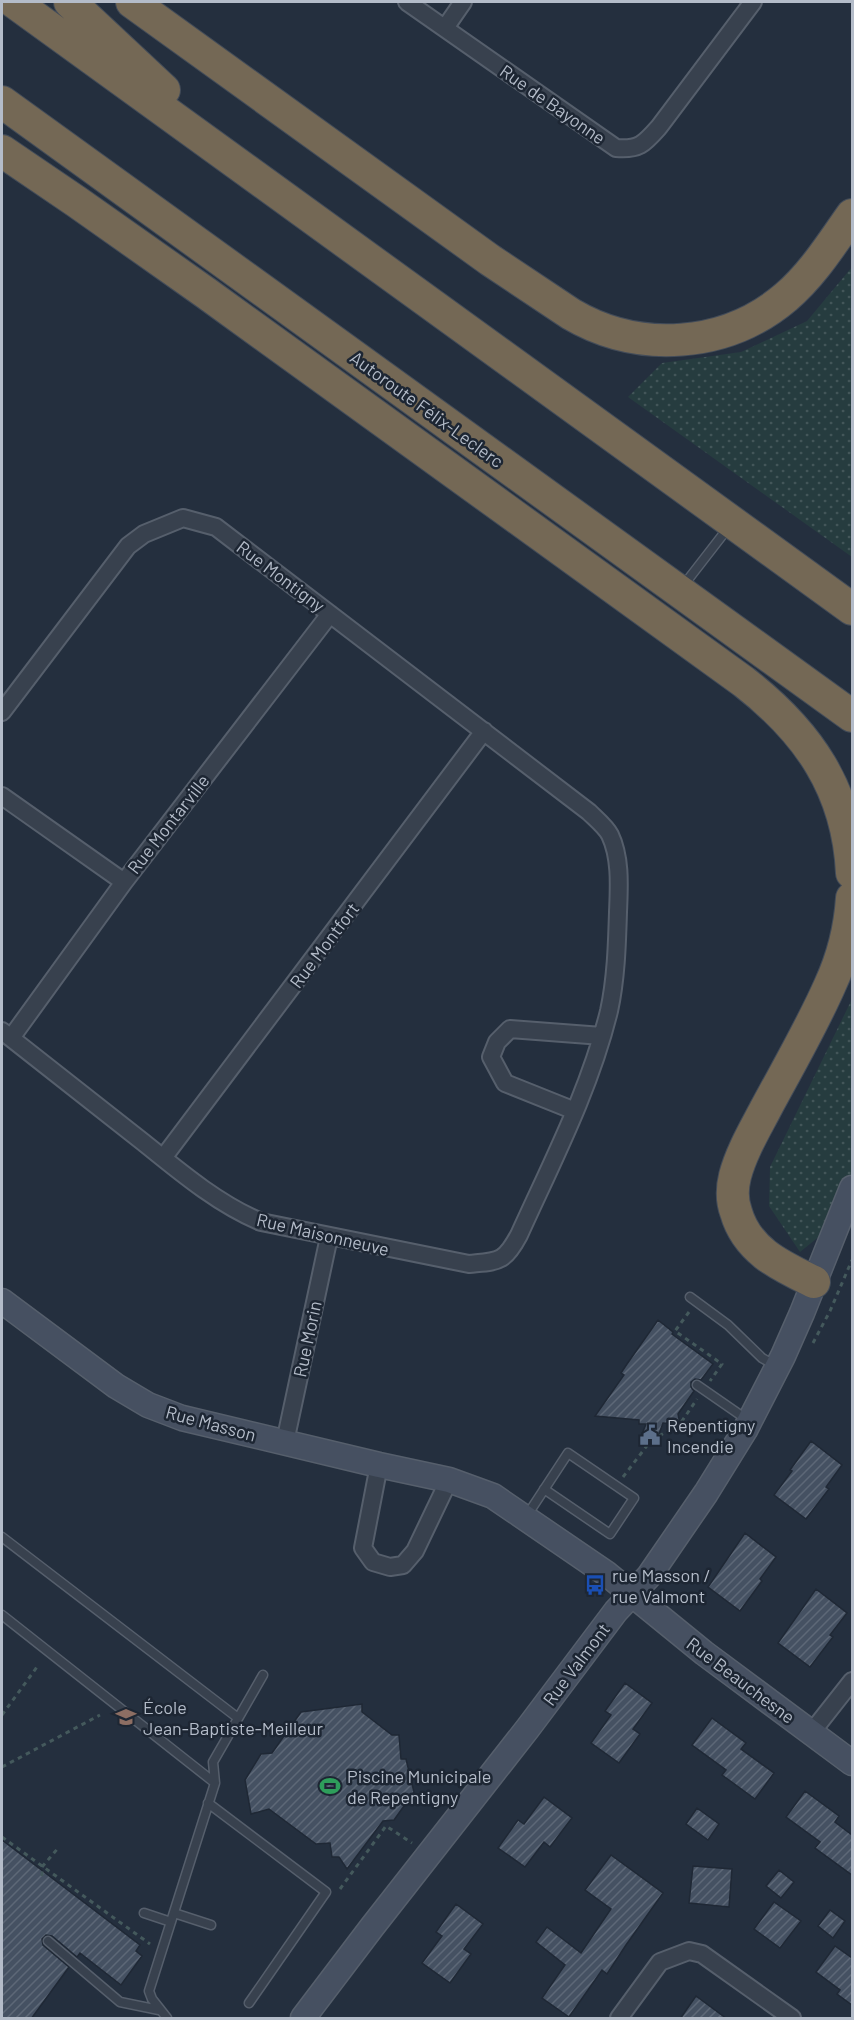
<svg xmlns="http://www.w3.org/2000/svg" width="854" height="2020" font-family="Barlow,sans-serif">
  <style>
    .grass { fill: url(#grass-dots) }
    .building { fill: url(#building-hatch); stroke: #1f2835; stroke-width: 1.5 }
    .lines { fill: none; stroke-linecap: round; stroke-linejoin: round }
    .lane-casing { stroke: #565f6c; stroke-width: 11 }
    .street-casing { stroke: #565f6c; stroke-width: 20 }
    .secondary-casing { stroke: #565f6c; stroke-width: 27 }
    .highway-casing { stroke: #434c59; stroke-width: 34 }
    .path { stroke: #44595c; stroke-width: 3; stroke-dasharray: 4.5 4.5; stroke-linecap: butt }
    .lane { stroke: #38414e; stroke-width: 8 }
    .street { stroke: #38414e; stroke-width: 16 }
    .secondary { stroke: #465061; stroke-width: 24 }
    .highway { stroke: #746855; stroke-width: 32 }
    .labels { text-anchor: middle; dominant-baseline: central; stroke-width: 5; stroke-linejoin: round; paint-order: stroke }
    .street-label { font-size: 18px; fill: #b4bcc9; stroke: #1d2633 }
    .poi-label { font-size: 18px; fill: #b4bcc9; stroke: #1d2633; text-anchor: start }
  </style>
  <defs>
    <pattern id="grass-dots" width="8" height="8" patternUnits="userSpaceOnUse" patternTransform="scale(1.5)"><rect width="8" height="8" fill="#263c3f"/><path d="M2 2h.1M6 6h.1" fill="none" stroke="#435659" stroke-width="1.8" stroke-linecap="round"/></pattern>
    <pattern id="building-hatch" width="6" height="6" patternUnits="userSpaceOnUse" patternTransform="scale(1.5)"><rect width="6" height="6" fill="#455162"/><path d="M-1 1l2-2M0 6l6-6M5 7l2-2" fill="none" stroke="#5d6877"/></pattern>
  </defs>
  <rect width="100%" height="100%" fill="#242f3e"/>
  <path class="grass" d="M852 267V557L628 397 662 363 741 352 807 321Z
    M852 999V1210L800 1252 769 1206 770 1167Z"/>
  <path class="building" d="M658 1320 673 1332 672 1334 713 1364 701 1380 695 1379 691 1382V1387L694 1391 678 1414 680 1424 663 1423 655 1445 640 1439 646 1424H639V1420L595 1416 624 1375 621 1373 627 1364Z
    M811 1441 842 1465 826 1487 829 1489 806 1519 774 1495 792 1471 790 1470Z
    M745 1533 776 1557 760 1579 762 1581 740 1611 708 1587Z
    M816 1589 847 1613 830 1635 833 1637 810 1667 778 1643Z
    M625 1683 652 1703 633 1729 640 1734 619 1763 591 1743 611 1715 605 1711Z
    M362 1704V1712L392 1735H399L401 1759H406L414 1792 394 1820 383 1821 347 1869 339 1857H332L330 1843 316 1844 269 1809 251 1814 245 1780 261 1754 272 1753 301 1712Z
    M712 1718 746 1743 741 1749 774 1773 755 1799 722 1775 726 1770 692 1745Z
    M805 1791 839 1816 835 1822 852 1835V1875L815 1848 820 1842 786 1817Z
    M544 1797 572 1818 550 1847 544 1842 525 1867 498 1848 518 1820 524 1824Z
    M697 1808 719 1824 708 1840 686 1824Z
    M2 1840 140 1945 136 1951 142 1956 121 1985 80 1953 77 1957 52 1936 46 1935 42 1939 43 1945 69 1967 31 2019H2Z
    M611 1855 663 1893 626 1945 607 1974 602 1970 569 2017 542 1998 565 1965 536 1942 547 1927 581 1953 611 1909 585 1890Z
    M693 1866 732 1869 729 1907 689 1903Z
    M779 1870 794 1882 781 1898 766 1886Z
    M774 1902 801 1921 780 1948 754 1929Z
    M456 1904 483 1924 464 1949 471 1954 450 1983 422 1963 442 1936 436 1932Z
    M830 1910 845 1921 833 1938 818 1926Z
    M835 1946 852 1958V2005L837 1994 840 1990 816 1972Z
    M696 1996 727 2019H680Z"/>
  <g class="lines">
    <g class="lane-casing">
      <path id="lane" d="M683 586 728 528
        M690 1297 728 1325 762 1358 776 1366
        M697 1385 749 1421
        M526 1517 568 1453 634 1498 610 1534 544 1489
        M2 1537 238 1718
        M2 1615 215 1783
        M208 1803 326 1892 249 2003
        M144 1913 171 1922
        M174 1913 211 1925
        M48 1941 120 2002 159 2010
        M167 2018 152 1999 149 1991 215 1783 213 1762 263 1675"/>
    </g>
    <g class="street-casing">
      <path id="street" d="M407 2 616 148C639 150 644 144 659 127L753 2
        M445 28 463 2
        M2 712 128 546 144 534 183 518 216 527 589 812C596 819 606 827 610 835 621 858 619 887 618 912 617 945 616 979 609 1011 590 1089 552 1162 519 1235 504 1263 499 1261 469 1264L261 1222C218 1204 180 1172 143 1142 96 1105 49 1068 2 1031
        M2 796 124 882
        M11 1038 124 882 330 614
        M575 1111 505 1083 491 1057 497 1042 510 1029 602 1036
        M163 1158 484 731
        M285 1442 329 1237
        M379 1465 363 1548 373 1562 390 1567 403 1565 415 1551 449 1480
        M811 1733 852 1681
        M619 2018 660 1962 689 1951 702 1954 792 2018"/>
    </g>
    <g class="secondary-casing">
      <path id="secondary" d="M2 1301 116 1386 148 1405 182 1418 379 1465 449 1480 493 1496 607 1574 704 1653 852 1763
        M303 2018 372 1927 528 1728 616 1611 649 1576 706 1493 745 1430 783 1356 802 1313 852 1188"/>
    </g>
    <g class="highway-casing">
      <path id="highway" d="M14 2 852 609
        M70 2 164 90
        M132 2 490 260 571 314C639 354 726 348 786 297 813 274 832 243 852 215
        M2 102 852 716
        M2 151 77 202 206 293 744 682C808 732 848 789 852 873
        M814 1282C781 1266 747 1251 736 1212 732 1201 732 1188 735 1176 741 1153 754 1131 765 1110 787 1069 811 1028 830 985 843 957 850 928 852 898"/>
    </g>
    <path class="path" d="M689 1312 675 1331 722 1364 710 1381
      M813 1343 830 1311 852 1260
      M659 1436 680 1424 697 1399
      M623 1477 649 1443
      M2 1715 37 1667
      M2 1767 100 1715
      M2 1837 150 1944
      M42 1876V1867L59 1847
      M340 1889 386 1826 412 1843"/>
    <use href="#lane" class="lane"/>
    <use href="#street" class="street"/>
    <use href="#secondary" class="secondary"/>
    <use href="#highway" class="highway"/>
  </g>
  <defs>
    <g id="civic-bare" transform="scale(1.62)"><path d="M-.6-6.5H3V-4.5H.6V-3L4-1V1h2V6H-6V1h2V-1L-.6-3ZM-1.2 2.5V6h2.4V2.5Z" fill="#5c6f8a" stroke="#1d2633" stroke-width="2.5" paint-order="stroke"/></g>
    <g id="bus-bare" transform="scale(1.62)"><path d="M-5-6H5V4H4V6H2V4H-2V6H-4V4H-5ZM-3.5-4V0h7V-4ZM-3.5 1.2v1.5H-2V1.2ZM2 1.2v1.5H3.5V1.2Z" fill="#1a4fb4" stroke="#1d2633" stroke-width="2.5" paint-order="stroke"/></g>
    <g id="school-bare" transform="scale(1.62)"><path d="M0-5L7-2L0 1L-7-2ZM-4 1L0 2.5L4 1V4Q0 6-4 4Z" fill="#8d6e63" stroke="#1d2633" stroke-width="2.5" paint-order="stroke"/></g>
    <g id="stadium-bare" transform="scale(1.62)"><path d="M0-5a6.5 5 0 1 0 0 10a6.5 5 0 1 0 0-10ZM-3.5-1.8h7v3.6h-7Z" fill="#2e9e5b" stroke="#1d2633" stroke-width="2.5" paint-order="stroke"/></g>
  </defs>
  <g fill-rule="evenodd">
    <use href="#civic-bare" x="650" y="1435"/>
    <use href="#bus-bare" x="595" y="1585"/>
    <use href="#school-bare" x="126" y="1717"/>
    <use href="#stadium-bare" x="330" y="1786"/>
  </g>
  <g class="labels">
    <g class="street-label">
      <text transform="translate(553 104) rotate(35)">Rue de Bayonne</text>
      <text transform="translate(427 409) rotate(36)">Autoroute Félix-Leclerc</text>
      <text transform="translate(281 576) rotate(37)">Rue Montigny</text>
      <text transform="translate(168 824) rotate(-52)">Rue Montarville</text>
      <text transform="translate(324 945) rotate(-53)">Rue Montfort</text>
      <text transform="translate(323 1234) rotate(13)">Rue Maisonneuve</text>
      <text transform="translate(307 1339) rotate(-78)">Rue Morin</text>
      <text transform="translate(211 1423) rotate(15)">Rue Masson</text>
      <text transform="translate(576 1664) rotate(-53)">Rue Valmont</text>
      <text transform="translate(741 1680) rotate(37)">Rue Beauchesne</text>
    </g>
    <g class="poi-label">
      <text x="667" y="1425">Repentigny<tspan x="667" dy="21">Incendie</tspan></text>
      <text x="612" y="1575">rue Masson /<tspan x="612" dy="21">rue Valmont</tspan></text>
      <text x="143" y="1707">École<tspan x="143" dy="21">Jean-Baptiste-Meilleur</tspan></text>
      <text x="347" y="1776">Piscine Municipale<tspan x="347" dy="21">de Repentigny</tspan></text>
    </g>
  </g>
  <rect width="854" height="2020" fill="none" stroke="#b4bcc9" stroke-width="6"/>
</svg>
